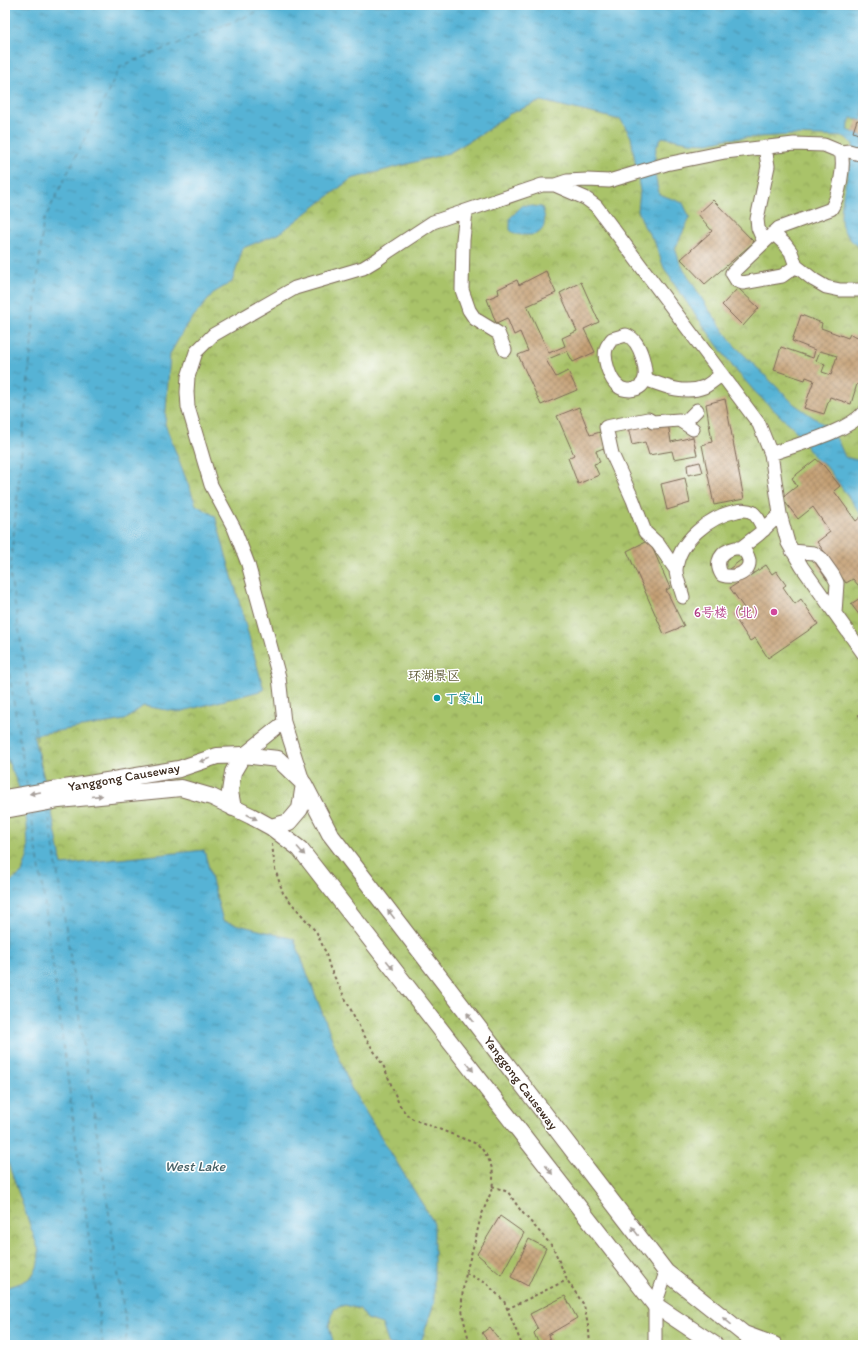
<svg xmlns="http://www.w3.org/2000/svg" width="868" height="1350" font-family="Itim,'LXGW WenKai TC',sans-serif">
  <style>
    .park { fill: url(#park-crowns); stroke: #727644 }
    .water { fill: url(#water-ripples); stroke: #496e7a }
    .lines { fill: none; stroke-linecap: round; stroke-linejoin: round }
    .ferry { stroke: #466167; stroke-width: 1; stroke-dasharray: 5 4; stroke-linecap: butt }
    .building { fill: url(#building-cross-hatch); fill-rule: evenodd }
    .minor-casing { stroke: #7b6957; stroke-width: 15 }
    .major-casing { stroke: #7b6957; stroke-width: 18 }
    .path { stroke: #7b6957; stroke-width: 2; stroke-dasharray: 3 3; stroke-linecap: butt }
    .minor { stroke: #fff; stroke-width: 13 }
    .major { stroke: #fff; stroke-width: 16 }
    .oneway { fill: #a79f9a }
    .hotel-dot { fill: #d1479c; stroke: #fff; stroke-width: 1.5 }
    .culture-dot { fill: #0f9aa8; stroke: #fff; stroke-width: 1.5 }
    .labels { text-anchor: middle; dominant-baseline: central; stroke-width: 3; stroke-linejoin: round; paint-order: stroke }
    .hotel-label { font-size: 13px; fill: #b23c85; stroke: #fff; text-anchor: end }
    .park-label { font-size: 13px; fill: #5c5834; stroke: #fff }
    .culture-label { font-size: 13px; fill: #0d838f; stroke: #fff; text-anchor: start }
    .street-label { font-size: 13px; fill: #3b2a1e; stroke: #fff }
    .water-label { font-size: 14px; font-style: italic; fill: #466167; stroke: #fff }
  </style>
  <defs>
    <pattern id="park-crowns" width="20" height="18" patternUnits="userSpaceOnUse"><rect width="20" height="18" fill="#a9c369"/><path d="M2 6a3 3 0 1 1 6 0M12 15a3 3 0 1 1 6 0" fill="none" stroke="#8b9f56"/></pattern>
    <pattern id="water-ripples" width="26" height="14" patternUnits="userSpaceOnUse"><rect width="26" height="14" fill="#57b3d5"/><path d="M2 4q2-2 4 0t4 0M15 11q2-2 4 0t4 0" fill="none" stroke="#4992ac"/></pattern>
    <pattern id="building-cross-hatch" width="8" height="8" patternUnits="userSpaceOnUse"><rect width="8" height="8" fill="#c4a075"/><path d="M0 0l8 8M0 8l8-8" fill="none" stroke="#a0835f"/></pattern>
  </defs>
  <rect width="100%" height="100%" fill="#fff"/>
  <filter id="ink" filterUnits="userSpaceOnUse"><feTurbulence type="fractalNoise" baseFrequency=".025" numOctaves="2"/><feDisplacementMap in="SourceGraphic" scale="8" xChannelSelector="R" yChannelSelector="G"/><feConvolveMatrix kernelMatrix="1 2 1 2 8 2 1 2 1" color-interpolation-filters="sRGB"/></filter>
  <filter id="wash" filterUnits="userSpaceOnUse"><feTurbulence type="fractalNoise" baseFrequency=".012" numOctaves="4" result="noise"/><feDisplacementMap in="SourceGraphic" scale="16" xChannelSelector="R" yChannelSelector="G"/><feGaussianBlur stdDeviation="0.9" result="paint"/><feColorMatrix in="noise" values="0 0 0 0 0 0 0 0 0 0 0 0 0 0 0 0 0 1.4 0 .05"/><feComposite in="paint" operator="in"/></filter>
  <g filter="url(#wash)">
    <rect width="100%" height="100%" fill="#f3dec2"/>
    <path class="park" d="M5 5H863V1345H5Z"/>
    <path class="water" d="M5 5H863V121L851 118 847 130 863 136V252C856 245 847 237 843 229 837 217 846 181 849 168 851 159 854 152 853 144L845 137 792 135 726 139 709 143 689 142 662 137 656 148 654 169 659 194 683 203 690 218 675 248 680 263 707 307 734 345 794 404 826 426 838 441 845 457 857 460 863 456V517L826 466 815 459 795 430 756 393 733 367 678 290 664 268 655 243 644 226 638 210 640 191 631 137 621 120 541 101 509 114 483 133 449 153 351 179 280 233 243 248 232 282 215 292 187 324 170 354 165 424 196 505 215 516 264 690 179 712 143 706 125 720 33 735 49 798 62 865 204 850 223 921 294 939 351 1088 434 1223V1303L420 1345H389L382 1324 367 1319 360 1309 345 1305 334 1309 329 1326 334 1345H5V1288C28 1281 39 1278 39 1251L8 1163 5 1161 6 1150 5 1146V886L22 873 28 855 27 823 21 792 5 754Z
      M523 205 542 207C547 221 546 236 527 235 519 235 516 235 510 230V218Z"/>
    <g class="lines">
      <path class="ferry" d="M5 647 27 786
        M44 785 10 574 43 222 121 66 275 5
        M48 810 127 1332 125 1345
        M31 813 43 891 103 1345"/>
    </g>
    <g id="blocks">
      <path class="building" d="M857 120 863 122V136L853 132Z
        M713 200 754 242 705 284 681 259 712 231 698 214Z
        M546 271 556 293 527 306 549 353 565 346 562 338 577 331 560 293 581 282 599 322 584 329 595 352 573 362 567 351 546 360 556 377 568 371 577 390 541 405 518 355 528 351 520 332 514 335 507 318 496 323 487 299 499 294 498 289 517 280 519 285Z
        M738 288 759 308 743 326 722 305Z
        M801 315 822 323 821 328 848 338 850 334 863 339V359L861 364 863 365V386L857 384 851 404 830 397 824 414 804 408 814 380 806 377 805 380 774 370 781 347 813 358 815 350 792 341ZM820 351 837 356 831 375 822 372 825 364 816 361Z
        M725 399 744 499 714 505 702 445 712 442 706 404Z
        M579 407 590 435 600 432 606 447 596 451 600 462 594 464 599 475 578 484 568 458 574 455 557 416Z
        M644 423 645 427 668 423 671 442 693 437 697 455 674 459 672 451 649 455 645 442 632 445 628 427Z
        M816 459 824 466 840 486 834 491 856 521 862 516 863 517V591L853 579 846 583 838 572 827 580 815 562 826 554 817 542 830 532 813 507 798 519 782 498 797 486 792 478Z
        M700 462 703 472 688 475 687 465Z
        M685 478 690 503 667 510 661 484Z
        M649 540 670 588 666 590 684 626 664 634 627 551Z
        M741 560 751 575 766 565 772 574 776 571 786 585 783 587 795 604 801 599 818 624 768 658 755 638 750 641 733 615 744 608 730 588 738 583 729 569Z
        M863 596V620L851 604Z
        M863 711V721L858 715Z
        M500 1216 524 1233 501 1275 477 1254Z
        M529 1239 546 1248 528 1286 511 1277Z
        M565 1296 577 1318 548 1335 552 1345H539L534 1333 538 1329 530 1314Z
        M490 1327 503 1345H491L482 1333Z"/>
    </g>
  </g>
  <g filter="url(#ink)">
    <use href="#blocks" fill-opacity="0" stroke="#7b6957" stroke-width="1"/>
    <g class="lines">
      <g class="minor-casing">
        <path id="minor" d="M841 152 849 151 863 155
          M555 185 567 181 587 180 609 181 666 164 725 152 794 144 824 145 841 152C845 166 839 197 831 209L779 228 732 273 737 281 743 283 782 276 796 266
          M466 211 463 240 462 290 469 310 475 319 498 333 505 350
          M773 233 785 244 791 252 796 266 814 280 826 287 840 290H863
          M764 242 758 228 757 219 768 166 765 147
          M626 335C635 338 639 347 642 356 646 370 650 388 630 390 625 390 621 389 618 386 610 380 603 359 606 349 607 345 610 342 612 339Z
          M645 379C664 386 684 395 704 387 710 384 717 378 722 374
          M684 423 697 410
          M771 454C795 445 847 432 863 413
          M735 548H741C760 564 742 581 722 575 714 562 721 551 735 548Z
          M741 548 759 534 780 514
          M792 551 814 553 821 558 833 575 837 583 835 613
          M676 570 658 544 645 532 633 500 612 454 606 427 648 419 653 422 679 420 693 429
          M683 597C681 589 676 578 676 570 678 541 710 516 737 511 741 510 748 510 752 512 758 516 761 524 764 530
          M243 755 284 722
          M304 784 284 722 279 677 248 564 234 528 211 485 188 407 187 392 188 377 196 352 213 335 295 288 363 268 378 259 389 251 433 222 542 185H555L585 198 596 206 759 424 771 454 780 514 788 543 802 567 863 653
          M655 1345V1305L666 1272"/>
      </g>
      <g class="major-casing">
        <path id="major" d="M5 798 179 769 217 756 243 755 278 759 304 784 330 834 666 1272 744 1334 774 1345
          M233 808 230 792 233 772 243 755
          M5 810 59 800 181 788 212 797 251 816 271 827 300 849 655 1305 715 1345
          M271 827 289 822 300 809 304 784"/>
      </g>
      <path class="path" d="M272 844 275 869 283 893 317 933 325 951 330 968 362 1032 384 1067 399 1104 406 1114 413 1119 477 1144C486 1152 494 1167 493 1179 493 1193 485 1204 481 1217 478 1226 477 1235 474 1244 469 1262 463 1281 462 1300 461 1316 467 1330 470 1345
        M492 1186 508 1192 521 1211 553 1247 567 1280 584 1305 589 1331 590 1345
        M466 1273 486 1283 504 1301 522 1345
        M507 1309 567 1280"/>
      <use href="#minor" class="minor"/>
      <use href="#major" class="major"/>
    </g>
    <defs><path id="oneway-solid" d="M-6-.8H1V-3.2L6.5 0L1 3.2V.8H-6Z"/></defs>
    <g class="oneway">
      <use href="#oneway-solid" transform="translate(205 760) rotate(162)"/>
      <use href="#oneway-solid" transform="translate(35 793) rotate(171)"/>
      <use href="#oneway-solid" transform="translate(97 796) rotate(-5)"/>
      <use href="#oneway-solid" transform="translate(252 817) rotate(27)"/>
      <use href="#oneway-solid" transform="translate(301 851) rotate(48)"/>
      <use href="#oneway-solid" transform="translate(391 914) rotate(-127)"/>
      <use href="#oneway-solid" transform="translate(390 965) rotate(52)"/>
      <use href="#oneway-solid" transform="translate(470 1017) rotate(-127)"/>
      <use href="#oneway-solid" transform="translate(470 1067) rotate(52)"/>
      <use href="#oneway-solid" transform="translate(549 1170) rotate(52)"/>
      <use href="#oneway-solid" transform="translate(635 1231) rotate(-127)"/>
      <use href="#oneway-solid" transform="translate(727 1321) rotate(-141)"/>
    </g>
  </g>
  <circle class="hotel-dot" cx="774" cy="612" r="4"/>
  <circle class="culture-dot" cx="437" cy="698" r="4"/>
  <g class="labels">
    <g class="hotel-label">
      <text x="766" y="612">6号楼（北）</text>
    </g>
    <g class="park-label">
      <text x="434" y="675">环湖景区</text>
    </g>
    <g class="culture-label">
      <text x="445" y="698">丁家山</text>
    </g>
    <g class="street-label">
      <text transform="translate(124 777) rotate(-10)">Yanggong Causeway</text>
      <text transform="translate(521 1083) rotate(53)">Yanggong Causeway</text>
    </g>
    <g class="water-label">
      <text x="195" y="1166">West Lake</text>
    </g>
  </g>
  <rect width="868" height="1350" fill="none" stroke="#fff" stroke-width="20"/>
</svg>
